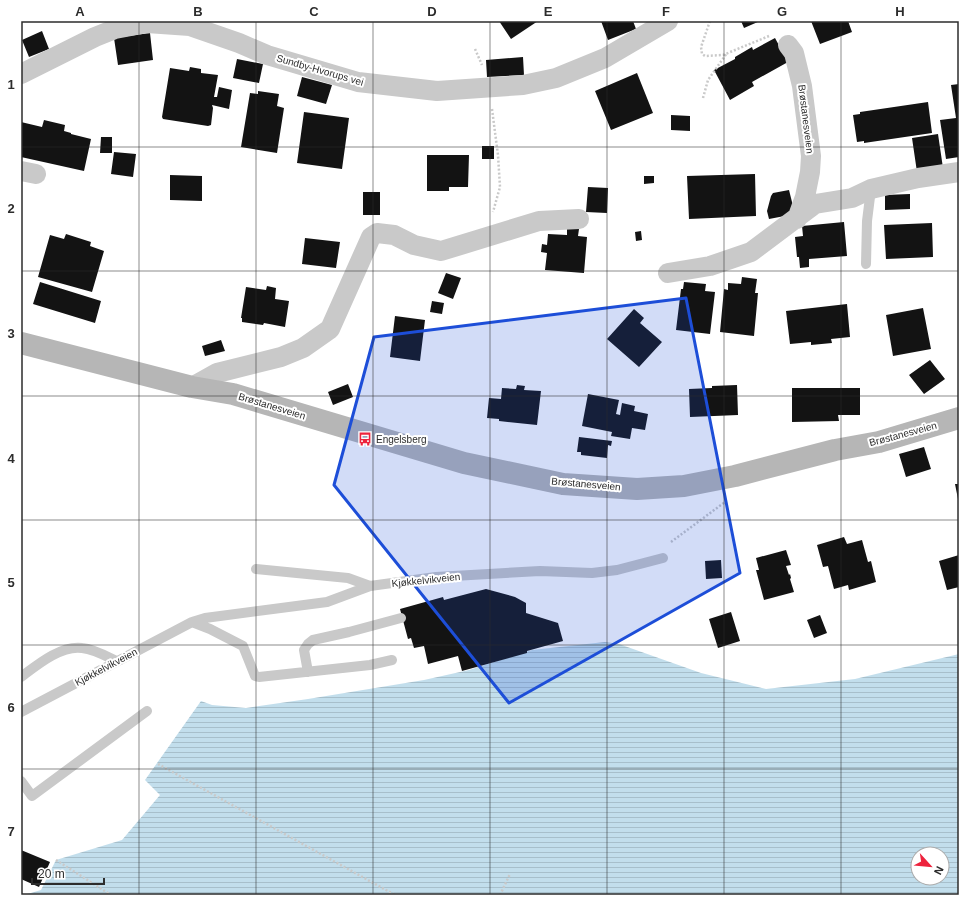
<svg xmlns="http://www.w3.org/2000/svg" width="980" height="916" font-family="Arial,sans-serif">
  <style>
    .water { fill: url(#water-rules); fill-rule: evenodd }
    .building { fill: #131313 }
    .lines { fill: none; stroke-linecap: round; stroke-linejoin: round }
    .path { stroke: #c9c9c9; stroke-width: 2.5; stroke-dasharray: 2 2; stroke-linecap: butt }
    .lane { stroke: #c9c9c9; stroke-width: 10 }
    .street { stroke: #c9c9c9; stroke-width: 20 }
    .secondary { stroke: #b6b6b6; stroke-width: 22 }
    .marked { fill: #1d4ed8; fill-opacity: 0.2; stroke: #1d4ed8; stroke-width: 3; stroke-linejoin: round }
    .grid { fill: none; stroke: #2c2c2c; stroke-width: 1; stroke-opacity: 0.55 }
    .labels { text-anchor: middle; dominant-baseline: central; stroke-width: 4; stroke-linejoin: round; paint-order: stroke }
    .street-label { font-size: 10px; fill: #2c2c2c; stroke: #fff }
    .poi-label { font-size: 10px; fill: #2c2c2c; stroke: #fff; text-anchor: start }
    .neatline { fill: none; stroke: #2c2c2c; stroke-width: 1.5 }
    .grid-label { font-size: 13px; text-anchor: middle; font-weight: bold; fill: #2c2c2c }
  </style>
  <defs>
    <pattern id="water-rules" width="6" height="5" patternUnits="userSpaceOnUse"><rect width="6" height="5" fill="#c2deec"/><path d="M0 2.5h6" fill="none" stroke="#a7bfcb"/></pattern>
  </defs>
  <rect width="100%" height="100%" fill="#fff"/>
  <path class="water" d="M605 642 619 644 701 673 766 689 855 679 959 654V895H24L41 890 56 860 122 840 160 795 145 780 201 701 212 705 246 708 308 699 424 680 469 670 532 650ZM918 854H942V878H918Z"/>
  <path class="building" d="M499 21H538L511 39Z
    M601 21H633L636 29 608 40Z
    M741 21H760L744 28Z
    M811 21H848L852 32 820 44Z
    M42 31 49 49 29 57 22 40Z
    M150 33 153 60 118 65 114 38Z
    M775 38 788 62 752 82 754 86 730 100 714 70 735 59V57L752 47 753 50Z
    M523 57 524 75 487 77 486 60Z
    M237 59 263 64 259 83 233 78Z
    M190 67 201 69V73L218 75 214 97H217L219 87 232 90 229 109 212 105 213 108 211 125 208 126 163 119 162 117 170 68 189 71Z
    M637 73 653 113 611 130 595 91Z
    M302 77 332 85 326 104 297 96Z
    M959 84V157L946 159 940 120 956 118 951 85Z
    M258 91 279 94 277 106 284 108 277 153 241 147 250 93 258 94Z
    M928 102 932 133 864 143V141L857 142 853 115 860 114V112Z
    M304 112 349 118 342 169 297 163Z
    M671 115 690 116V131L671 130Z
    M44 120 65 125 64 131 71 133V134L91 139 84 171 21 157V122L42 127Z
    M938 134 943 168 917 172 912 138Z
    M101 137H112V153H100Z
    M482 146H494V159H482Z
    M114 152 136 154 133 177 111 174Z
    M427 155H469L468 187H449V191H427Z
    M755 174 756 216 689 219 687 176Z
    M170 175 202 176V201L170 200Z
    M644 176H654V183L644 184Z
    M588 187 608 188 607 213 586 212Z
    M789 190 795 214 769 219 767 211 771 196 773 193Z
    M363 192H380V215H363Z
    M910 194V209L885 210V195Z
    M844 222 847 256 809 259V267L800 268 799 257H797L795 237 803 236 802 226Z
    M932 223 933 257 886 259 884 225Z
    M567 228 579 229 578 236 587 237 584 273 545 270 547 253 541 252 542 244 547 245 548 234 567 235Z
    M641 231 642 240 636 241 635 232Z
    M66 234 91 242 90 246 104 251 92 292 38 277 50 235 64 239Z
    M305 238 340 242 336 268 302 264Z
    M446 273 461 278 453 299 438 293Z
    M742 277 757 279 755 293H758L754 336 720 332 724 289 728 290V283L741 284Z
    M40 282 101 301 95 323 33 304Z
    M684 282 706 284 705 291 715 292 710 334 676 330 681 289H683Z
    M267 286 276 288 275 299 289 301 285 327 264 323 263 325 242 322V318H241L246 287 266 290Z
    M432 301 444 303 442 314 430 312Z
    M847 304 850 337 831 339 832 343 811 345V342L790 344 786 311Z
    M923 308 931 349 893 356 886 315Z
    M634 309 644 318 640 323 662 342 639 367 607 339Z
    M395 316 425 320 420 361 390 357Z
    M221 340 225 351 205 356 202 346Z
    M930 360 945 379 924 394 909 375Z
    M348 384 353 397 333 405 328 392Z
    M517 385 525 386 524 390 541 391 537 425 499 421V419L487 418 489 398 501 399 502 388 516 389Z
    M737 385 738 415 690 417 689 389 712 388V386Z
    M792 388H860V415H838L839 421 792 422Z
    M588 394 619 400 616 414 620 415 622 403 635 406 634 411 648 414 645 430 632 428 630 439 611 436 612 432 582 426Z
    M579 437 612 441 611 446 608 445 607 458 581 455V452H577Z
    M924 447 931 469 906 477 899 454Z
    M955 484H959V499H958Z
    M844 537 847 544 862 540 868 562 871 561 876 582 849 590 848 585 834 589 828 566 823 567 817 545Z
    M786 550 791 565 786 566 789 575 790 574 791 578 790 579 794 592 764 600 756 570H759L756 558Z
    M959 555V587L947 590 939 561Z
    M721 560 722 578 706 579 705 561Z
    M486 589 515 597 526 603V613L558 623 563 641 527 651V653L462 671 458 656 428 664 424 646 414 648 411 638 408 639 400 609 443 597 444 600Z
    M731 612 740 641 718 648 709 619Z
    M820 615 827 633 814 638 807 620Z
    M21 850 50 862 39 887 21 879Z"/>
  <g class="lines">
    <path class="path" d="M710 21 701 47 702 54 705 56 723 55 769 36
      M475 49 482 65
      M703 98 708 80 727 53
      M492 109 498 155 500 187 493 212
      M671 542 725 502
      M158 764 395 895
      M56 860 111 895
      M500 895 510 874"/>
    <path class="lane" d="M866 264 867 221 871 189
      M256 569 348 578 370 586
      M192 622 210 629 243 646 255 676 259 677 370 665 392 660
      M308 672 304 650 308 644 313 640 349 632 401 618
      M21 677C37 665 61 645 82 648 94 649 106 656 116 661
      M21 712 192 622 205 618 327 602 370 586 436 577 540 571 592 573 617 570 663 558
      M21 781 32 796 147 711"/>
    <path class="street" d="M788 45 794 53 802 86 811 156 810 172 805 197 797 219
      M21 74 95 37 115 29 147 23 190 26 239 43 267 55 358 82 437 91 523 85 556 78 605 58 668 21
      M21 171 36 174
      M668 273 710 266 751 252 815 204 852 198 871 189 918 178 959 172
      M192 387 217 373 281 357 303 348 330 329 371 237 377 233 394 235 414 245 441 251 539 221 579 219"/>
    <path class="secondary" d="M21 343 192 387 233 394 464 463 563 484 637 489 684 486 735 476 835 450 879 442 959 418"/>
  </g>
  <path class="marked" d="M686 298 740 573 509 703 334 485 374 337Z"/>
  <path class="grid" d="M139 21V895M256 21V895M373 21V895M490 21V895M607 21V895M724 21V895M841 21V895M21 147H959M21 271H959M21 396H959M21 520H959M21 645H959M21 769H959"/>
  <defs>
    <g id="bus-bare" transform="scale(1.08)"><path d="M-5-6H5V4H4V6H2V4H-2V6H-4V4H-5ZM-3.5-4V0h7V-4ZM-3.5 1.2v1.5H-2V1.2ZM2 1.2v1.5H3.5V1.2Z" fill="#ed233d" stroke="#fff" stroke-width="2.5" paint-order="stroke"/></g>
  </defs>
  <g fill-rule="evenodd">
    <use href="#bus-bare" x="365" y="439"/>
  </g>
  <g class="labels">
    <g class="street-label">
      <text transform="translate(320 70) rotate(16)">Sundby-Hvorups vei</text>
      <text transform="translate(806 119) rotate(83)">Brøstanesveien</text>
      <text transform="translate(272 406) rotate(17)">Brøstanesveien</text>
      <text transform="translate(903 434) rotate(-15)">Brøstanesveien</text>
      <text transform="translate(586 484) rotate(5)">Brøstanesveien</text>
      <text transform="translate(426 580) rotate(-6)">Kjøkkelvikveien</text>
      <text transform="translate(106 667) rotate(-28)">Kjøkkelvikveien</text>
    </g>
    <g class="poi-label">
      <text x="376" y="439">Engelsberg</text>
    </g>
  </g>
  <rect width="980" height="916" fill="none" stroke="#ffffff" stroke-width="44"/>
  <g transform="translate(930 866) rotate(117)"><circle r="19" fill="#ffffff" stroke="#ababab"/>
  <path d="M0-3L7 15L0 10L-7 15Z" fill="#ed233d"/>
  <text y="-6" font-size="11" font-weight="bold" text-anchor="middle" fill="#2c2c2c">N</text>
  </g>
  <path d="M32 878v6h72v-6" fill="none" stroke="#2c2c2c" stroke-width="2"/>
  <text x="38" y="878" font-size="12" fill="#2c2c2c" stroke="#ffffff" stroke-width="3" paint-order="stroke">20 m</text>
  <rect x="22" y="22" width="936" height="872" class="neatline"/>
  <g class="grid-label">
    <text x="80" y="16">A</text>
    <text x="198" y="16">B</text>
    <text x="314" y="16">C</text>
    <text x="432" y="16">D</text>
    <text x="548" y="16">E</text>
    <text x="666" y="16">F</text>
    <text x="782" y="16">G</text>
    <text x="900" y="16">H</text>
    <text x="11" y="89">1</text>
    <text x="11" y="213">2</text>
    <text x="11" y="338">3</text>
    <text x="11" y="463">4</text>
    <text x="11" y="587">5</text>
    <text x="11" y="712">6</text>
    <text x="11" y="836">7</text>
  </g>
</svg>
